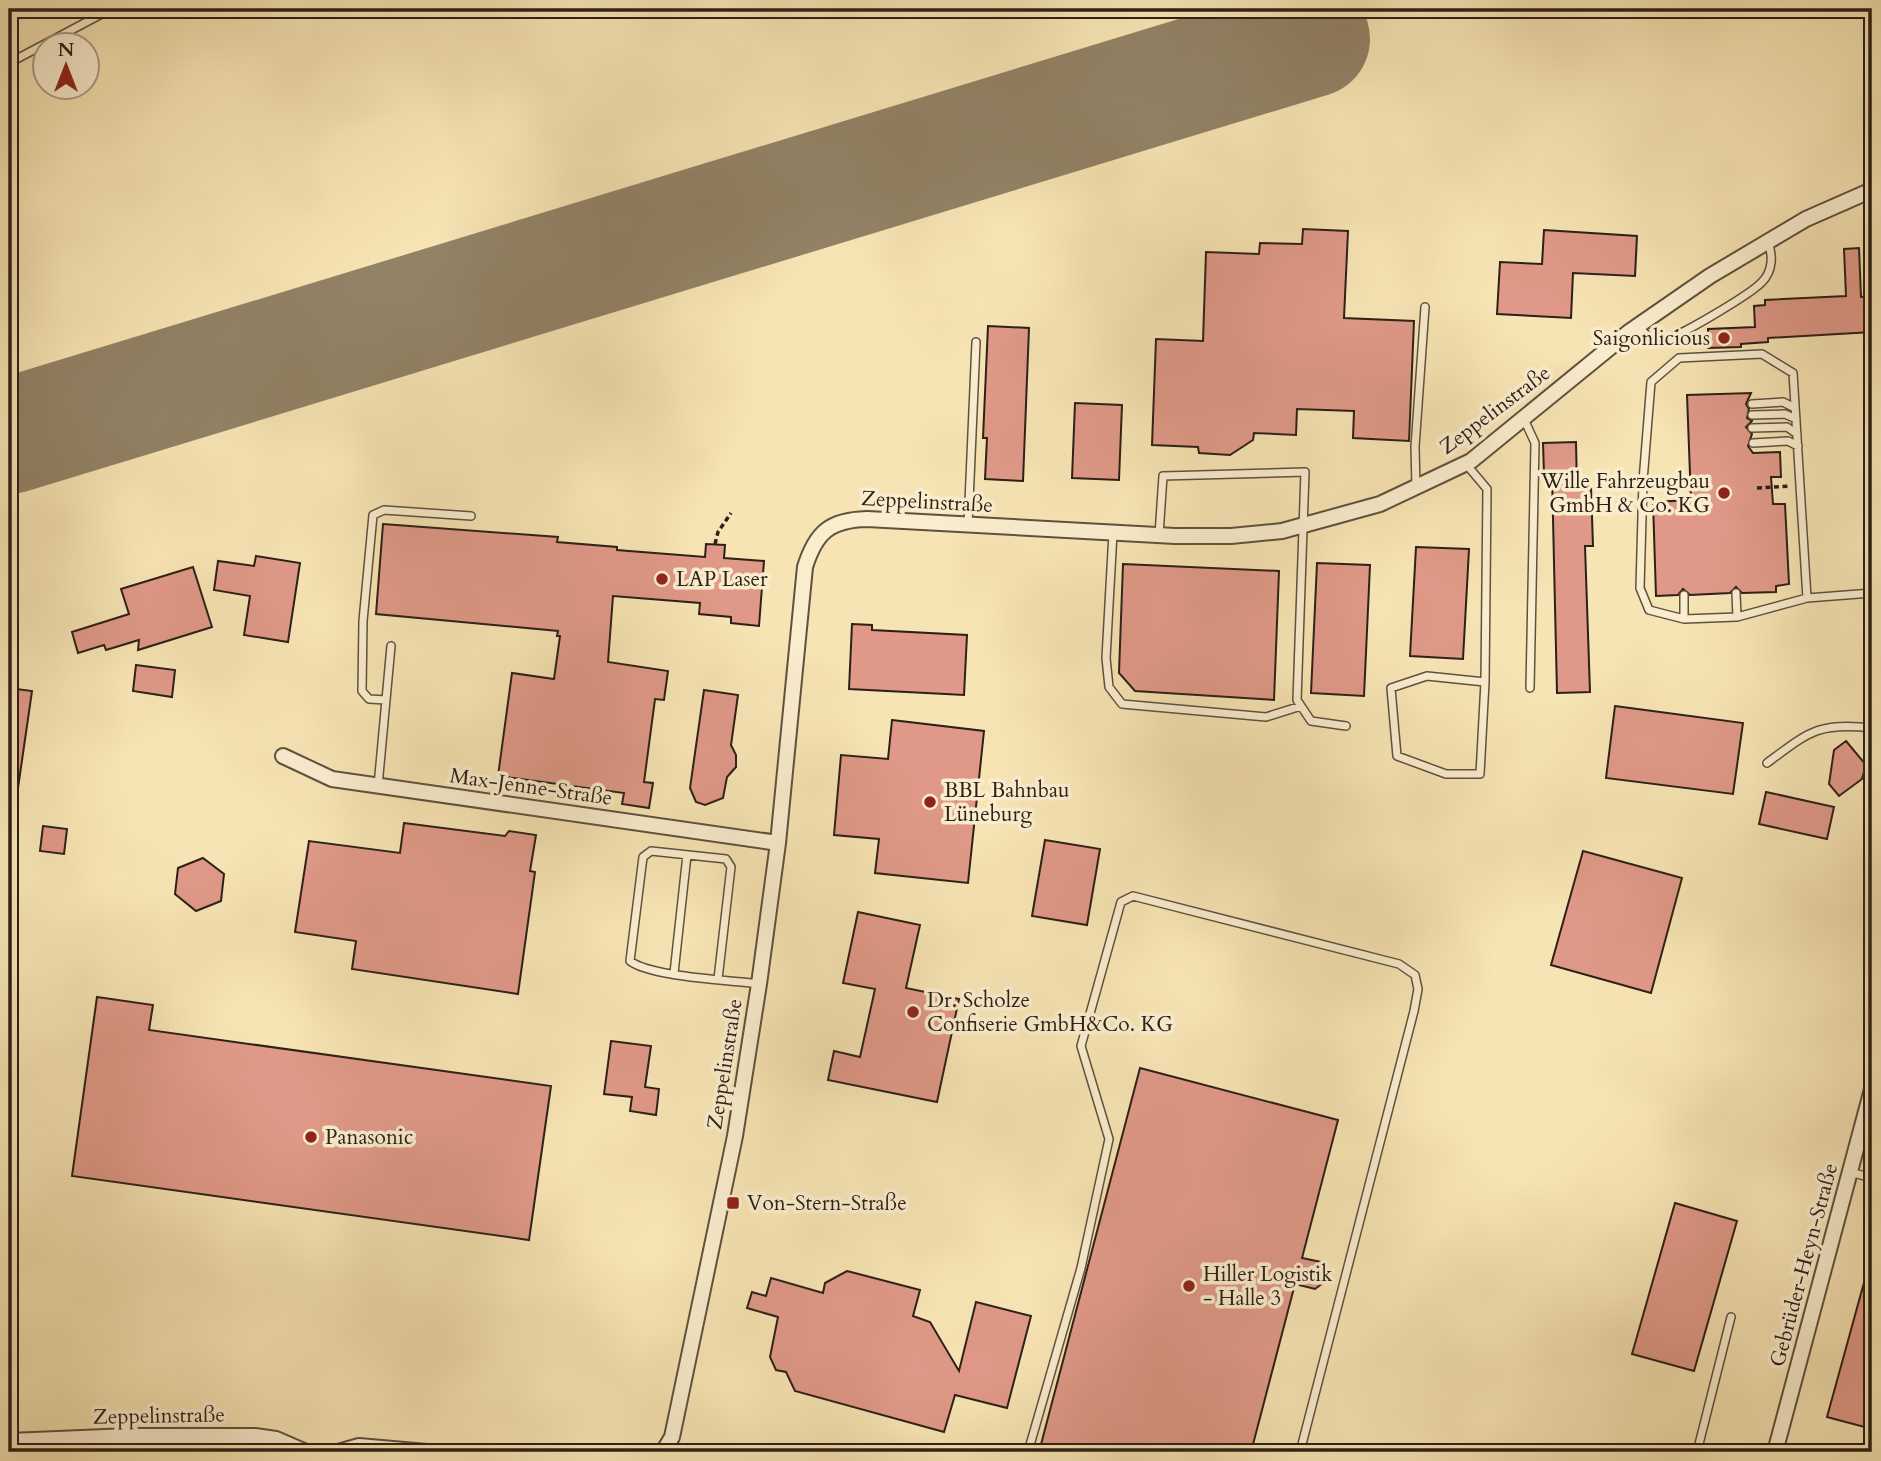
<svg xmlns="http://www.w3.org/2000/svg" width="1881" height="1461" font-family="Cardo,serif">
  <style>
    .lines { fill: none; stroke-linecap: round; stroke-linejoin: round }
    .runway { stroke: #928266; stroke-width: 116 }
    .building { fill: #e09988; stroke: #2c2017; stroke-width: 2 }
    .service-casing { stroke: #5f513e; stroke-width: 10 }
    .minor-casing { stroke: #5f513e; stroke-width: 18 }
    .path { stroke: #2c2017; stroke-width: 3.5; stroke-dasharray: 5 3.5; stroke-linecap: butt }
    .service { stroke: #faedce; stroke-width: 7 }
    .minor { stroke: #faedce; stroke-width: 14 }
    .poi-dot { fill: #8f2418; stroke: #faedce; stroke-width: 2.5 }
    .labels { text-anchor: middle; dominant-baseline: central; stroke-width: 7; stroke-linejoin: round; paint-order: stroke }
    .poi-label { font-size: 21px; fill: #2c2017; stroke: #faedce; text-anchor: start }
    .street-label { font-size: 21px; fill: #2c2017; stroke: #faedce }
  </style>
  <rect width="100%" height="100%" fill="#f7e4b4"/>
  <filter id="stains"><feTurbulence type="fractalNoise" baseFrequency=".00286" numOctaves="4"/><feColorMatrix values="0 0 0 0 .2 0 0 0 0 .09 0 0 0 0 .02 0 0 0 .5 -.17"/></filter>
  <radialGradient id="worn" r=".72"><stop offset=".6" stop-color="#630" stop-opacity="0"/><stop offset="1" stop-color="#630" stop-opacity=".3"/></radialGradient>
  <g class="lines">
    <path class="runway" d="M9 436 1312 39"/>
  </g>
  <path class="building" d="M1303 229 1348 231 1344 318 1414 321 1409 441 1353 438 1354 411 1297 409 1296 435 1254 433 1253 440 1230 455 1199 453 1198 447 1152 445 1156 339 1203 341 1206 252 1259 254 1260 243 1302 244Z
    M1544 230 1637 236 1635 276 1573 273 1571 318 1497 314 1500 262 1542 264Z
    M1859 248 1861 297 1871 296 1872 332 1768 338V342L1741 344V347L1708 348V329L1755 327 1754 306 1765 305V300L1846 296 1844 249Z
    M988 326 1029 328 1023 481 985 479 987 438H983Z
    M1751 393 1746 404 1749 409 1747 418 1752 421 1746 427 1752 434 1748 446 1753 453 1780 452 1781 477H1771L1773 504H1785L1789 584 1776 586V592L1742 593 1736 587 1730 593 1690 595 1683 589 1678 595 1656 596 1653 502 1691 500 1687 395Z
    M1075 403 1122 405 1119 480 1072 478Z
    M1576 442 1577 488 1591 487 1593 546H1585L1590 692 1557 693 1552 475H1544L1543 443Z
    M383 524 558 537 557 542 617 547V550L705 557 706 544 725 545 724 558 764 561 759 626 731 623V617L699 614 700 603 613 596 608 662 668 671 664 700 655 699 644 782 653 783 649 808 622 804 624 793 498 776 512 673 554 679 560 636H557L558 631 376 614Z
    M1416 547 1469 549 1463 659 1410 656Z
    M256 556 300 563 288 642 244 635 250 596 214 590 218 561 254 566Z
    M1317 563 1370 565 1364 696 1311 693Z
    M1123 564 1279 571 1274 700 1135 691 1119 673Z
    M193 567 212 627 138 650 139 640 106 650 104 645 78 653 72 632 129 614 121 589Z
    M852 624 872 625V630L967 635 964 695 849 689Z
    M136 665 175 670 172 697 133 691Z
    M9 688 32 691 17 795 9 794Z
    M704 690 738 695 731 745 736 755V767L727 777 723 798 705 805 696 802 690 788Z
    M1615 706 1743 723 1733 794 1606 778Z
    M892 720 984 731 968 883 875 873 879 839 834 835 841 755 888 759Z
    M1846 741 1866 765 1862 779 1839 796 1829 784 1834 750Z
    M1766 792 1834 807 1827 839 1759 824Z
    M404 823 505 836 509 831 536 835 530 871 535 872 518 994 352 969 356 941 295 932 309 841 400 853Z
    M43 826 67 829 64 854 40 851Z
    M1045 840 1100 849 1087 925 1032 916Z
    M1583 851 1682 878 1651 993 1551 965Z
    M203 858 224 874 221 901 196 911 175 894 178 868Z
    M858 912 920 925 906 988 959 999 937 1102 828 1080 834 1051 860 1057 875 989 843 983Z
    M97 997 153 1005 149 1030 551 1086 529 1240 72 1176Z
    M611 1041 651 1046 645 1087 659 1089 656 1115 630 1111 632 1097 604 1094Z
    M1140 1068 1338 1120 1302 1258 1321 1262 1327 1270V1280L1315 1289 1295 1284 1251 1452H1039Z
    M1675 1203 1737 1221 1694 1371 1632 1354Z
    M1868 1268H1872V1429L1827 1417Z
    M847 1271 920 1290 913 1316 930 1322 959 1371 976 1302 1031 1316 1007 1408 955 1395 944 1432 795 1391 786 1372 776 1370 770 1357 778 1317 747 1308 752 1292 766 1296 771 1278 823 1293 825 1283Z"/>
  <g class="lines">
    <g class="service-casing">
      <path id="service" d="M9 63 111 9
        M1638 326C1644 332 1650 341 1659 341 1672 342 1752 293 1762 282 1773 271 1773 255 1768 242
        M1752 404 1783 402 1795 408
        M1752 415 1785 414 1796 419
        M1524 419 1535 443 1530 688
        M1752 428 1787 427 1797 434
        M1753 443 1788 441 1798 446
        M1466 464 1487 489 1485 682 1480 774H1446L1397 756 1391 688 1427 676 1485 682
        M1416 488 1415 447 1425 307
        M968 525 976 342
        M1113 533 1106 658 1109 687 1122 704 1266 717 1301 706
        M1159 535 1163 476 1305 472 1297 700 1311 721 1346 726
        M1736 593 1737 617
        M1684 595V619
        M1807 598 1793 373 1762 354 1679 358 1651 382 1643 481 1640 588 1649 610 1684 619 1737 617 1807 598 1872 593
        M386 700 369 699 362 691 363 621 373 515 384 510 471 516
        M1767 763C1809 732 1818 722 1872 728
        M378 786 391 646
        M674 973 687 855
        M718 979 731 867 726 859 651 851 643 857 630 961C651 977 729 980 759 984
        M1850 1172 1872 1178
        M1028 1452 1081 1268 1109 1139 1081 1046 1121 902 1133 896 1399 964 1415 975 1418 989 1414 1011 1300 1452
        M1562 1452V1450
        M1697 1452 1731 1317"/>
    </g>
    <g class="minor-casing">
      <path id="minor" d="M283 756 332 779 778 843
        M9 1441 130 1436H255L276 1439 306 1452
        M338 1452 359 1446 427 1452
        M663 1452 672 1437 735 1136 759 984 778 843 805 567C816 532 830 520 867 519L1175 536H1231L1282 531 1380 504 1471 461 1629 332 1710 276 1806 219 1872 190
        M1775 1452 1872 1089"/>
    </g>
    <path class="path" d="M1757 488 1790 486
      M715 544 718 532 731 513"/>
    <use href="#service" class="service"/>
    <use href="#minor" class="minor"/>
  </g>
  <g class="poi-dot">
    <circle cx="1724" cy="338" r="7"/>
    <circle cx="1724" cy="493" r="7"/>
    <circle cx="662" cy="579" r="7"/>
    <circle cx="930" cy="802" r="7"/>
    <circle cx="913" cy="1012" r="7"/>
    <circle cx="311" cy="1137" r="7"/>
    <rect x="726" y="1196" width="14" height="14" rx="3.5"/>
    <circle cx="1189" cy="1286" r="7"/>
  </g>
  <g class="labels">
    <g class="poi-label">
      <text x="1710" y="338" text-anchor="end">Saigonlicious</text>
      <text x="1710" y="481" text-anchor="end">Wille Fahrzeugbau<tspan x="1710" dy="24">GmbH &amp; Co. KG</tspan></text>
      <text x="676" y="579">LAP Laser</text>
      <text x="944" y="790">BBL Bahnbau<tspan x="944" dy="24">Lüneburg</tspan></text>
      <text x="927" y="1000">Dr. Scholze<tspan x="927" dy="24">Confiserie GmbH&amp;Co. KG</tspan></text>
      <text x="325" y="1137">Panasonic</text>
      <text x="747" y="1203">Von-Stern-Straße</text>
      <text x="1203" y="1274">Hiller Logistik<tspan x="1203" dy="24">- Halle 3</tspan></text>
    </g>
    <g class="street-label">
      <text transform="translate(1495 410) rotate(-37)">Zeppelinstraße</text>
      <text transform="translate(927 502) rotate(3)">Zeppelinstraße</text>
      <text transform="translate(531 787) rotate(8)">Max-Jenne-Straße</text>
      <text transform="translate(725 1064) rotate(-81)">Zeppelinstraße</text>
      <text transform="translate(1804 1265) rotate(-75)">Gebrüder-Heyn-Straße</text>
      <text transform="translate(159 1416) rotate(-1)">Zeppelinstraße</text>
    </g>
  </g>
  <rect width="1881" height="1461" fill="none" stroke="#f7e4b4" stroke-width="35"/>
  <rect x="10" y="10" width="1860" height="1440" fill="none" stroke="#2c2017" stroke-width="3.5"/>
  <rect x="18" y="18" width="1846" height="1426" fill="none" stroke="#2c2017" stroke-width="2"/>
  <g transform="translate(66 66)"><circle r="33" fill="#faedce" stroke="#a89b85" stroke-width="2"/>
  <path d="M0-5L12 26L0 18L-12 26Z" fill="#8f2418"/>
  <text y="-10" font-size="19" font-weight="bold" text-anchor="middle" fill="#2c2017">N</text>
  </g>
  <rect width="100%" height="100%" filter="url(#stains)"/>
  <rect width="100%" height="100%" fill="url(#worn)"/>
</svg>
